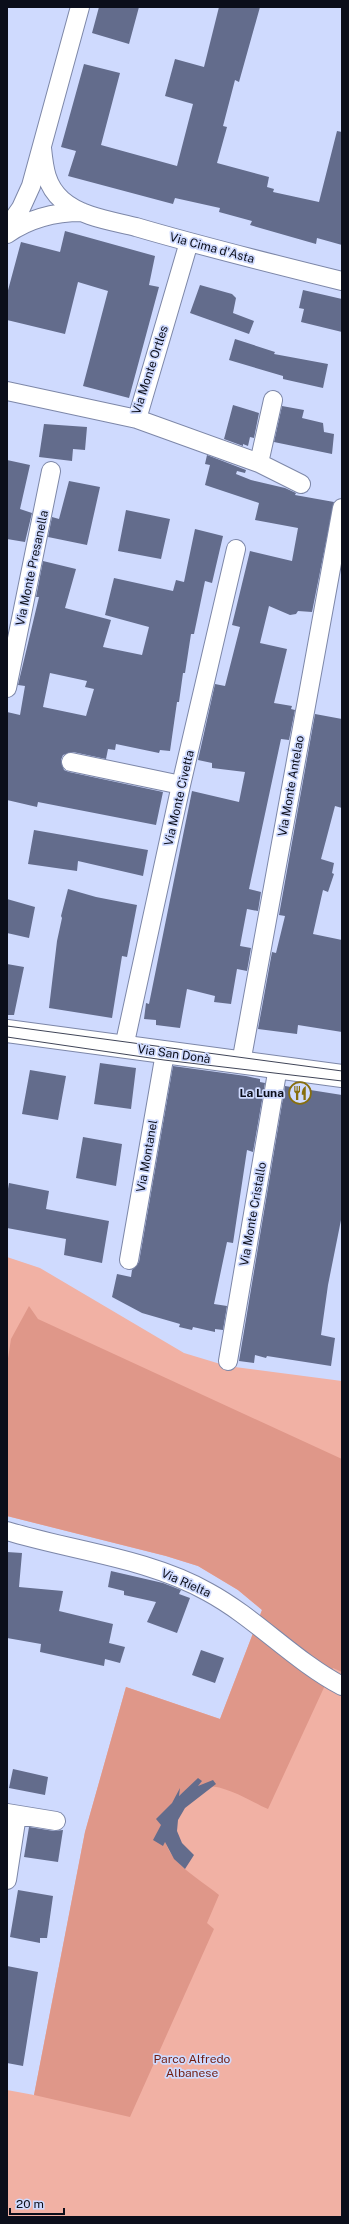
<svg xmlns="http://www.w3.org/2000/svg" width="349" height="2224" font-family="'Public Sans',sans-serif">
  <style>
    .green { fill: #f1b1a4 }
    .forest { fill: #df9789 }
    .building { fill: #636c8c; fill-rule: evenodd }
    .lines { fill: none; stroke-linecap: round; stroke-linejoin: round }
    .street-casing { stroke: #7d87a8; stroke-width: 20 }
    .secondary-casing { stroke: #7d87a8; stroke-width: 24 }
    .street { stroke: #fff; stroke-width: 18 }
    .secondary { stroke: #fff; stroke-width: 22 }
    .tram { stroke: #404558; stroke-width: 1 }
    .labels { text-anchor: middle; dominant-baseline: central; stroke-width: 3.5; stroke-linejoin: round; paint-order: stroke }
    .street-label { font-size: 12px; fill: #0b0e1a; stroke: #cfdafe }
    .poi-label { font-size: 12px; font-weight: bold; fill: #0b0e1a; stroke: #cfdafe; text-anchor: end }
    .park-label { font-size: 12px; fill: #701c0f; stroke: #cfdafe }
  </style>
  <rect width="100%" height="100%" fill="#cfdafe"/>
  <path class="green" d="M7 1257 40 1268 184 1353 227 1366 342 1381V2217H7V2090L34 2095 85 1832 126 1687 220 1719 262 1610 238 1590 198 1566 166 1556 7 1516Z"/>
  <path class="forest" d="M29 1306 38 1319 342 1459V1672L333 1668 268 1809C250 1801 226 1785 205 1786 168 1788 151 1830 174 1858 184 1871 206 1884 219 1895L207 1923 214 1929 130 2117 34 2095 85 1832 126 1687 220 1719 262 1610 238 1590 198 1566 166 1556 7 1516V1365L11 1339Z"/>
  <path class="building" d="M99 7H139L129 44 92 33Z
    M219 7H260L239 82 235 80 223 126 227 127 217 163 269 177 267 187 274 189 273 192 319 202 337 131 342 132V245L317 238 316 244 250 225 252 221 219 212 220 208 175 198 173 204 68 176 76 151 61 147 84 64 120 73 101 145 177 166 193 104 165 96 175 59 204 67Z
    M65 231 155 256 149 285 159 287 129 398 83 386 108 291 78 282 65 334 7 320V294L21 242 60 252Z
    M200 285 232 294 236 298 233 313 254 321 249 334 190 313Z
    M303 290 342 299V332L301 322 304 309 299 308Z
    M235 339 275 352 274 354 328 364 323 388 283 379V376L229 360Z
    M233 405 259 413 254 438 250 437 248 446 243 444V446L224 439Z
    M282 406 304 410 302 418 323 423 324 432 334 434 332 454 274 442Z
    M44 424 87 427 85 450 73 449 72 461 39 457Z
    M207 455 246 470 245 473 237 471 236 474 251 480 285 488 296 493 295 495 334 502 312 612 298 611 296 614 290 615 269 606 260 643 287 649 274 703 292 706 291 709 295 710 289 740 281 739 249 889 261 892 258 911 247 909 240 946 251 948 247 971 237 969 231 1004 214 1002 215 996 187 989 180 1028 156 1025V1020L144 1019 146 1003 149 1004 192 791 239 802 245 772 212 768V763L198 760 215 684 225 686 240 627 232 625 250 551 292 561 298 528 255 520 259 503 205 485 210 465 205 464Z
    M7 460 30 465 20 509 32 513 25 542 7 539Z
    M69 481 100 487 87 545 48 537 52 517 59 519Z
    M126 510 170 519 161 559 118 551Z
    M195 529 223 536 212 583 205 581 194 634H191L185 673H183L179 702H177L170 751 160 750 159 753 116 744 115 750 108 749 106 759 73 752 63 755 61 760 64 770 69 772 163 792 156 825 38 802 37 807 7 800V712L20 715 25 686 18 685 39 597H36L43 561 76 569 65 608 111 620 103 647 142 655 149 627 105 615 114 578 173 591 176 580 184 582ZM50 673 87 681 85 687 94 689 86 716 43 707Z
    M315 714 342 719V808L335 806 321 859 334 863 332 873 334 874 328 892 323 890 313 934 342 940V1032L298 1025 297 1034 258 1029 272 952 276 953 285 916 279 915Z
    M34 830 148 850 143 876 78 861 77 871 28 864Z
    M68 889 96 897 137 905 127 957 122 956 112 1018 49 1008 57 941 62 918 61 916Z
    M7 899 35 907 29 938 7 933Z
    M7 964 24 967 14 1015H7Z
    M100 1063 136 1068 131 1109 94 1104Z
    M173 1066 246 1076 260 1079V1082L265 1083 253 1152 247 1150 233 1243 227 1242 214 1304 227 1306 223 1330 215 1329V1332L193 1327 192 1330 179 1327 180 1324 142 1313 112 1297 117 1274 131 1277 132 1270 139 1262Z
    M30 1070 66 1076 58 1120 22 1114Z
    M285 1086 342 1095V1215L328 1285 321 1335 335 1338 331 1366 267 1356 266 1358 255 1355 254 1363 239 1361Z
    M83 1137 122 1144 116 1186 76 1178Z
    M9 1183 49 1191 46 1209 109 1221 102 1263 64 1255 66 1239 7 1228V1195Z
    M7 1552 22 1553 19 1587 63 1591 59 1611 113 1624 109 1643 125 1647 120 1663 105 1659 104 1666 40 1652 41 1644 7 1638Z
    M111 1571 163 1583 181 1590 179 1594 190 1598 177 1633 147 1622 156 1602 124 1595V1591L108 1587Z
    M201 1650 224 1658 215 1683 192 1675Z
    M13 1769 48 1777 45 1795 9 1788Z
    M198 1778 202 1781 198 1786 213 1780 216 1784 185 1808 178 1820 177 1831 182 1843 194 1855 185 1869 174 1859 165 1842 163 1846 153 1840 161 1825 156 1819 172 1803 180 1788 179 1796Z
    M29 1827 54 1831 63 1830 58 1862 24 1857Z
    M18 1890 53 1896 47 1938H40V1943L10 1937Z
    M7 1966 38 1972 23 2066 7 2063Z"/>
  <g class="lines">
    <g class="street-casing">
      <path id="street" d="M42 148C44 168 46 186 62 200 81 217 112 221 136 227 204 247 273 264 342 281
        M7 228 21 208 31 186 80 7
        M7 234C30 218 54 212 82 212
        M7 391 137 419 189 242
        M137 419 259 463 301 484
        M259 463 273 400
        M7 688 51 471
        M71 762 181 785
        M124 1047 181 785 236 549
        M241 1063 342 508
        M129 1260 165 1053
        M228 1361 278 1067
        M7 1531C72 1551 148 1558 208 1592 256 1618 293 1660 342 1686
        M7 1813 56 1821
        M7 1880 17 1815"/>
    </g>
    <g class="secondary-casing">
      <path id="secondary" d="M7 1031 342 1076"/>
    </g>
    <use href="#street" class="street"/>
    <use href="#secondary" class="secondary"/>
    <path class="tram" d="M7 1026 342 1071
      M7 1037 164 1060 342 1081"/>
  </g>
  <defs>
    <g id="restaurant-ring" transform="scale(1.15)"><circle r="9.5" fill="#cfdafe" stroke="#876e0d" stroke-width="1.5"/><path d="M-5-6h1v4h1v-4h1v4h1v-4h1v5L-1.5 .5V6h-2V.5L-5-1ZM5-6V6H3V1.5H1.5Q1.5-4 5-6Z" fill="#876e0d"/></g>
  </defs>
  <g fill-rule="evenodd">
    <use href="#restaurant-ring" x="300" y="1093"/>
  </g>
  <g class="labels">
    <g class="street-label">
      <text transform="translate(212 248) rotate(15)">Via Cima d'Asta</text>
      <text transform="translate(150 370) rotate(-72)">Via Monte Ortles</text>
      <text transform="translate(32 568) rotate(-78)">Via Monte Presanella</text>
      <text transform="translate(291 786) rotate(-80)">Via Monte Antelao</text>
      <text transform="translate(179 798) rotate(-77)">Via Monte Civetta</text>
      <text transform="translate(174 1054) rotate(8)">Via San Donà</text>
      <text transform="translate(147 1156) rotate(-80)">Via Montanel</text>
      <text transform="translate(253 1214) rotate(-80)">Via Monte Cristallo</text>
      <text transform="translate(186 1583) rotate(24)">Via Rielta</text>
    </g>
    <g class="poi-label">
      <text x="284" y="1093">La Luna</text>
    </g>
    <g class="park-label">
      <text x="192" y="2059">Parco Alfredo<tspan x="192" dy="14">Albanese</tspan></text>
    </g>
  </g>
  <rect width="349" height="2224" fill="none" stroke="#0b0e1a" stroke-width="16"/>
  <path d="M10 2208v6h54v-6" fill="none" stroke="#0b0e1a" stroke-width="2"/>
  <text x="16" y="2208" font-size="12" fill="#0b0e1a" stroke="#cfdafe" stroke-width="3" paint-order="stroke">20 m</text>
</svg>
